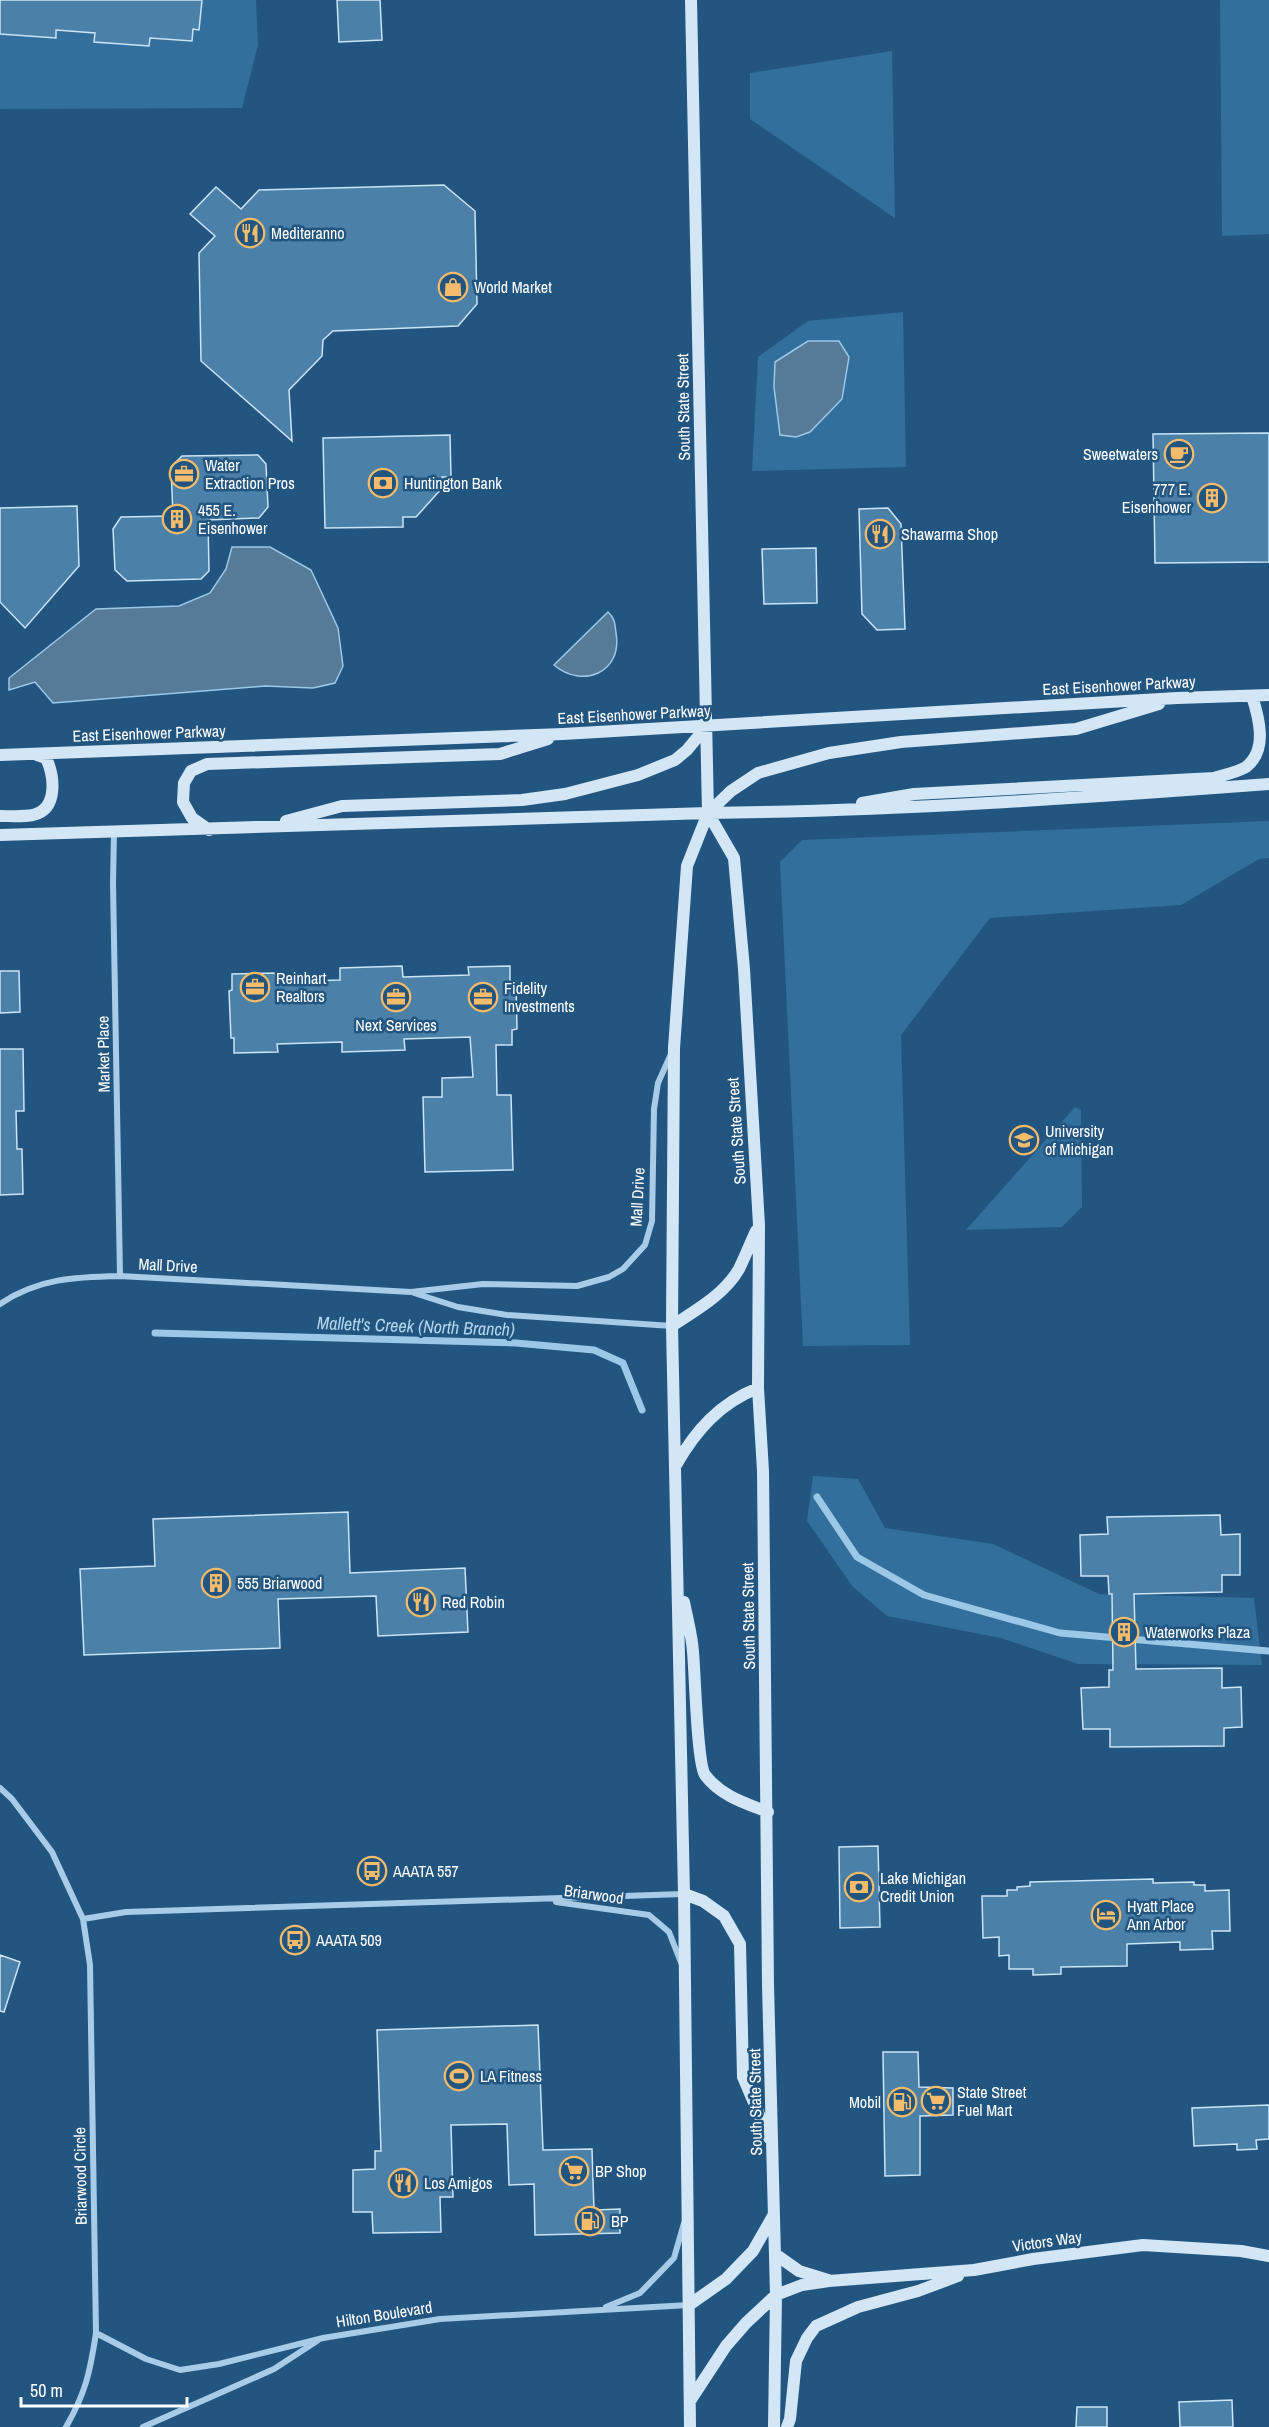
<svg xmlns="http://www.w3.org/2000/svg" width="1269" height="2427" font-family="'Archivo Narrow',sans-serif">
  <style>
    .green { fill: #326f9c }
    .water { fill: #557b99; stroke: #9cc8e8; stroke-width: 1.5 }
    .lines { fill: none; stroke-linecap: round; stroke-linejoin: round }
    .stream { stroke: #9cc8e8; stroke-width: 7 }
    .building { fill: #4b80a9; stroke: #cbe4f6; stroke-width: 1.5 }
    .street { stroke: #a8cce7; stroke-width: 6 }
    .secondary { stroke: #d2e6f6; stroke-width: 12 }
    .labels { text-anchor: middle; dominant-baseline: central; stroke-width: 5; stroke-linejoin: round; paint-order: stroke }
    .poi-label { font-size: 16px; fill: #fff; stroke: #225680; text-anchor: start }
    .street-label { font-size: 16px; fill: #fff; stroke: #225680 }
    .water-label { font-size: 18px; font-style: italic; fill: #b3d6ef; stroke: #225680 }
  </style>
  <rect width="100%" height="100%" fill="#225680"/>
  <path class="green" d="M0 0H256L258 45 242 108 0 109Z
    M1220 0H1269V234L1222 236Z
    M892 51 895 218 750 119V73Z
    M903 312 906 467 752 471 758 357 808 321Z
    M1269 821V858L1259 859 1181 905 990 918 901 1035 910 1345 803 1346 780 862 802 840Z
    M1075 1107 1081 1110 1082 1207 1062 1227 966 1230Z
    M813 1476 858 1479 885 1528 993 1544 1099 1594 1254 1598 1262 1665 1078 1664 1001 1638 887 1616 853 1587 807 1521Z"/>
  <path class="water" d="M808 341H839L849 357 842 399 810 432 796 437 780 435 774 387 775 362Z
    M232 547H270L311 570 338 628 343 666 335 683 313 688 265 686 53 703 35 682 9 690V678L96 609 179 606 210 593 226 569Z
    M608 612C615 618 615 625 616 633 623 673 582 689 554 665Z"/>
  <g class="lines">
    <path class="stream" d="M155 1333 516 1343 594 1350 623 1363 642 1410
      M817 1497 857 1557 924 1595 1060 1633 1268 1651"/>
  </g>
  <path class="building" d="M0 0H202L199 30 193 29 192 41 150 38 149 46 94 42 95 33 56 30V38L0 34Z
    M337 0H380L382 40 339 42Z
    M444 185 475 211 477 304 458 326 333 331 323 340 322 356 289 390 292 441 201 361 199 253 215 236 190 214 216 187 241 209 259 190Z
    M1269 433V562L1155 563 1153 434Z
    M450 435 451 477H442L443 487 416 517H403V527L325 528 323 438Z
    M258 455 266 464 268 507 259 518 208 520 209 571 201 579 127 581 115 570 113 529 121 517 173 516 171 467 182 456Z
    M77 506 79 566 25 628 0 602V508Z
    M888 508 901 524 905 629 877 630 862 614 859 509Z
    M816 548 817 603 764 604 762 549Z
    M402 966 403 977 469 975 468 967 510 966V981H516L517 1029 512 1030V1045H496L497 1095H511L513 1170 425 1172 423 1097H442V1078L473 1077 470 1037 404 1039 405 1050 342 1052V1042L277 1044 278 1052 234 1053V1038H231L229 991 232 990V974L275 973 276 982 340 980V968Z
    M0 971H19L20 1012 0 1013Z
    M0 1049H23L24 1111H16L17 1149H22L23 1194 0 1195Z
    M348 1512 350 1573 465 1568 468 1632 378 1636 376 1596 278 1599 280 1648 84 1655 80 1569 155 1566 153 1519Z
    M1220 1515 1221 1535 1240 1534V1575H1222V1592L1134 1594 1136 1669 1222 1668V1688L1241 1687 1242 1727 1224 1728V1746L1110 1747V1729H1083L1081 1688 1109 1687V1670H1113L1112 1594H1109L1108 1576H1081L1080 1535 1108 1534 1107 1517Z
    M878 1846 880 1927 840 1928 839 1847Z
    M1153 1879V1883L1194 1882V1885H1205V1891L1229 1890 1230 1931H1212L1213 1949 1180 1950V1942L1127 1944V1966L1061 1967V1974L1033 1975V1969H1009V1955L999 1956V1937L983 1938 982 1896H1007V1890H1017V1887L1030 1886V1882Z
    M0 1955 20 1962 4 2012 0 2011Z
    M538 2025 543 2150 592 2149 594 2210 620 2209V2233L535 2235 534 2184 509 2185 507 2124 451 2125 453 2197H440L441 2232 373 2233 372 2212H353V2170L375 2169V2151H381L377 2030Z
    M883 2052H918L919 2087 953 2088V2115L920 2116V2175L885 2176Z
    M1269 2105V2139L1256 2140 1257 2149 1237 2150V2144L1194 2146 1192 2108Z
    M1232 2400 1233 2427H1180L1179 2402Z
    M1077 2407H1107V2427H1076Z"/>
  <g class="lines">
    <path class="street" d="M114 832 113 883 120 1276
      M414 1293 458 1307 507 1315 672 1326
      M0 1304C38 1278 76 1277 120 1276L411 1292 483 1284 577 1286 609 1277 623 1269 645 1245 652 1221 654 1109 658 1083 671 1054
      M0 1788 12 1799 52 1852 83 1919 90 1965 96 2333C90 2372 86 2392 66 2427
      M556 1902 649 1915 669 1932 682 1965
      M83 1919 126 1912 684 1894
      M606 2307 640 2293 674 2258 684 2223
      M96 2333 146 2359 180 2370 219 2364 323 2338 440 2319 689 2305
      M143 2427 274 2369 317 2341"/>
    <path class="secondary" d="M0 755 563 734 1177 698 1269 695
      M862 803 914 794 1214 778C1224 775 1238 772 1246 767 1268 750 1259 718 1252 696
      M708 813 734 858 744 969 759 1225 758 1388 763 1471 768 1985 776 2295 774 2427
      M708 813 731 791 758 773 829 753 901 742 1076 729 1159 704
      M0 816C11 816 23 817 33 815 59 809 54 775 46 758L37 755
      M286 821 342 806 522 800 565 794 638 775 675 760 687 750 706 727
      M209 830 192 818 183 802 184 783 191 771 207 764 500 754 548 739
      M0 835 708 813C895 811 1082 798 1269 784
      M672 1326C696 1310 724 1295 739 1269 745 1257 750 1244 756 1231
      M676 1465C696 1430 720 1403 758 1388
      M684 1602C687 1618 692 1635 693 1652 695 1672 697 1763 705 1775 721 1796 745 1803 768 1812
      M684 1894 703 1901 724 1916 740 1944 743 2077 769 2138
      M775 2254 799 2271 828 2280
      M689 2305 726 2279 753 2251 773 2216
      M690 2401 726 2346 746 2323 776 2295 802 2285 829 2281 974 2270 1033 2259 1143 2245 1241 2251 1269 2256
      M690 2427 684 1894 672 1326 674 1048 687 866 708 813 691 0
      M787 2427 790 2419 796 2361 807 2338 816 2326 858 2307 918 2291 958 2276"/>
  </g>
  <defs>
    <g id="restaurant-ring" transform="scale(1.5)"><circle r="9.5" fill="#225680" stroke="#f3bb6a" stroke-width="1.5"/><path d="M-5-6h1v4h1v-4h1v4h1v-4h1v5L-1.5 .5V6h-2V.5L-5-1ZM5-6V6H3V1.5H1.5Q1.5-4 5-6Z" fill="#f3bb6a"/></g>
    <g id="shop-ring" transform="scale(1.5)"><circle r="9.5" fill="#225680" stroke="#f3bb6a" stroke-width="1.5"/><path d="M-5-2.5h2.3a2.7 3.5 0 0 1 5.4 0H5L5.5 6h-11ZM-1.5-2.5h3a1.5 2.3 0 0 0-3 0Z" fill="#f3bb6a"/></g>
    <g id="cafe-ring" transform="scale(1.5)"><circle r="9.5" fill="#225680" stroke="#f3bb6a" stroke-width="1.5"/><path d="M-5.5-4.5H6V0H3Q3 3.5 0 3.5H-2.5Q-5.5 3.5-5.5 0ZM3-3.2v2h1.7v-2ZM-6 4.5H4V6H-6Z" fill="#f3bb6a"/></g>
    <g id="office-ring" transform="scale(1.5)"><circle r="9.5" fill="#225680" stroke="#f3bb6a" stroke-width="1.5"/><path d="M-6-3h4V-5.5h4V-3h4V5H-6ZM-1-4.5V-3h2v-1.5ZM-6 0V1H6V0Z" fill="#f3bb6a"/></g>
    <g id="bank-ring" transform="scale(1.5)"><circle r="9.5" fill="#225680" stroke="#f3bb6a" stroke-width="1.5"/><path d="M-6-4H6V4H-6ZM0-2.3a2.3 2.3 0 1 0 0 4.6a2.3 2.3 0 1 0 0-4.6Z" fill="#f3bb6a"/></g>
    <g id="building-ring" transform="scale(1.5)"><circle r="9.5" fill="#225680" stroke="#f3bb6a" stroke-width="1.5"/><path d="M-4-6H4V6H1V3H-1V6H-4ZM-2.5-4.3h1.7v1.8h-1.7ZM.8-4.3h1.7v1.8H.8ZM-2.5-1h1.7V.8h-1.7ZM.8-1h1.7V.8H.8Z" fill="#f3bb6a"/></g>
    <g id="university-ring" transform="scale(1.5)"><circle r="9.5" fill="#225680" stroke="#f3bb6a" stroke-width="1.5"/><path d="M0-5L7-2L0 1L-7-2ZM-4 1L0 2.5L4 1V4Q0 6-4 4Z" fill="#f3bb6a"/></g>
    <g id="bus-ring" transform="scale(1.5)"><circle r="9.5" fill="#225680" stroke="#f3bb6a" stroke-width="1.5"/><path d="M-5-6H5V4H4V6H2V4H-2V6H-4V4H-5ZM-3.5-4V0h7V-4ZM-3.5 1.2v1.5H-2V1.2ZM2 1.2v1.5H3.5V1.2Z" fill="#f3bb6a"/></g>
    <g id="hotel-ring" transform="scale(1.5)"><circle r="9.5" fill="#225680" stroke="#f3bb6a" stroke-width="1.5"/><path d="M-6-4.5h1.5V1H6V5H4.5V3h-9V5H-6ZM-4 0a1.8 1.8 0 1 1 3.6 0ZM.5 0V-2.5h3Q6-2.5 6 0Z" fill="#f3bb6a"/></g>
    <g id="stadium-ring" transform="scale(1.5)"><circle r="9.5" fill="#225680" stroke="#f3bb6a" stroke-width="1.5"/><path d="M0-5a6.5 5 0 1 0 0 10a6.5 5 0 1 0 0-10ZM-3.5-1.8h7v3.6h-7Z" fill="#f3bb6a"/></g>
    <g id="supermarket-ring" transform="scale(1.5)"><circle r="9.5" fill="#225680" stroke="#f3bb6a" stroke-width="1.5"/><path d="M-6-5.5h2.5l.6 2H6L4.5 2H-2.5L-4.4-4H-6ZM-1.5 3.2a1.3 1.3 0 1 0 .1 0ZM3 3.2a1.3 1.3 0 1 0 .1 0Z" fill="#f3bb6a"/></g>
    <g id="fuel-ring" transform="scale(1.5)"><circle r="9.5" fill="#225680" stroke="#f3bb6a" stroke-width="1.5"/><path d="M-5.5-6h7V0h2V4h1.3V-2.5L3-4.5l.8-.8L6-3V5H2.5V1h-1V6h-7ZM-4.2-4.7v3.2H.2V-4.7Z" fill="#f3bb6a"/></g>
  </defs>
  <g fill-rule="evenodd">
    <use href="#restaurant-ring" x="250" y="233"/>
    <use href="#shop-ring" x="453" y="287"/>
    <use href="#cafe-ring" x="1179" y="454"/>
    <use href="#office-ring" x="184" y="474"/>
    <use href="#bank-ring" x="383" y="483"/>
    <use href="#building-ring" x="1212" y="498"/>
    <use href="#building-ring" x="177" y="519"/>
    <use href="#restaurant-ring" x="880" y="534"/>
    <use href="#office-ring" x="255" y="987"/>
    <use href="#office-ring" x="396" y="997"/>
    <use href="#office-ring" x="483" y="997"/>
    <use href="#university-ring" x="1024" y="1140"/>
    <use href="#building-ring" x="216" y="1583"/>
    <use href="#restaurant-ring" x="421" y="1602"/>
    <use href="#building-ring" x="1124" y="1632"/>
    <use href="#bus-ring" x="372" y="1871"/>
    <use href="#bank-ring" x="859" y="1887"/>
    <use href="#hotel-ring" x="1106" y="1915"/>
    <use href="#bus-ring" x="295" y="1940"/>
    <use href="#stadium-ring" x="459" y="2076"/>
    <use href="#supermarket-ring" x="936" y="2101"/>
    <use href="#fuel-ring" x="902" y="2102"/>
    <use href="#supermarket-ring" x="574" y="2171"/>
    <use href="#restaurant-ring" x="403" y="2183"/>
    <use href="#fuel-ring" x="590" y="2221"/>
  </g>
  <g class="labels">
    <g class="poi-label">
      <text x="271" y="233">Mediteranno</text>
      <text x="474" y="287">World Market</text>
      <text x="1158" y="454" text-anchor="end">Sweetwaters</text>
      <text x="205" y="465">Water<tspan x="205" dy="18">Extraction Pros</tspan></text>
      <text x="404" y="483">Huntington Bank</text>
      <text x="1191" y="489" text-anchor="end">777 E.<tspan x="1191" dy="18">Eisenhower</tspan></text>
      <text x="198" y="510">455 E.<tspan x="198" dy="18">Eisenhower</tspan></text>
      <text x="901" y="534">Shawarma Shop</text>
      <text x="276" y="978">Reinhart<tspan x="276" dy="18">Realtors</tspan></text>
      <text x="504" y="988">Fidelity<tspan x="504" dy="18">Investments</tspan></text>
      <text x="396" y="1025" text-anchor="middle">Next Services</text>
      <text x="1045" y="1131">University<tspan x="1045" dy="18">of Michigan</tspan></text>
      <text x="237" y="1583">555 Briarwood</text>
      <text x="442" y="1602">Red Robin</text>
      <text x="1145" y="1632">Waterworks Plaza</text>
      <text x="393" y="1871">AAATA 557</text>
      <text x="880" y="1878">Lake Michigan<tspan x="880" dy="18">Credit Union</tspan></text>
      <text x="1127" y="1906">Hyatt Place<tspan x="1127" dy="18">Ann Arbor</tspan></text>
      <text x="316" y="1940">AAATA 509</text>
      <text x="480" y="2076">LA Fitness</text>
      <text x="957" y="2092">State Street<tspan x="957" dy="18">Fuel Mart</tspan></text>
      <text x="881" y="2102" text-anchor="end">Mobil</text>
      <text x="595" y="2171">BP Shop</text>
      <text x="424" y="2183">Los Amigos</text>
      <text x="611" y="2221">BP</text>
    </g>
    <g class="street-label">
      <text transform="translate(683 407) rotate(-91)">South State Street</text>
      <text transform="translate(1119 685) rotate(-3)">East Eisenhower Parkway</text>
      <text transform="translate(634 714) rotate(-3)">East Eisenhower Parkway</text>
      <text transform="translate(149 733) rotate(-2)">East Eisenhower Parkway</text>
      <text transform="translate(103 1054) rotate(-91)">Market Place</text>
      <text transform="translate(736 1131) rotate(-94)">South State Street</text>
      <text transform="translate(637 1197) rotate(-87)">Mall Drive</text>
      <text transform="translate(168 1265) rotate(3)">Mall Drive</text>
      <text transform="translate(748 1616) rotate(-91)">South State Street</text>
      <text transform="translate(594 1894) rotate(8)">Briarwood</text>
      <text transform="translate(755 2102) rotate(-91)">South State Street</text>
      <text transform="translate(80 2176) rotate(-91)">Briarwood Circle</text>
      <text transform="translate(1047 2241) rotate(-8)">Victors Way</text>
      <text transform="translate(384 2314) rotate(-9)">Hilton Boulevard</text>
    </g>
    <g class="water-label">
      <text transform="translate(416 1326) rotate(2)">Mallett's Creek (North Branch)</text>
    </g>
  </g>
  <path d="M21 2397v9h166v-9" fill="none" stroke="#ffffff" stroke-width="3"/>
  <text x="30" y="2397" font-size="18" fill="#ffffff" stroke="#225680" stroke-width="4.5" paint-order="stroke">50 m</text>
</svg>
